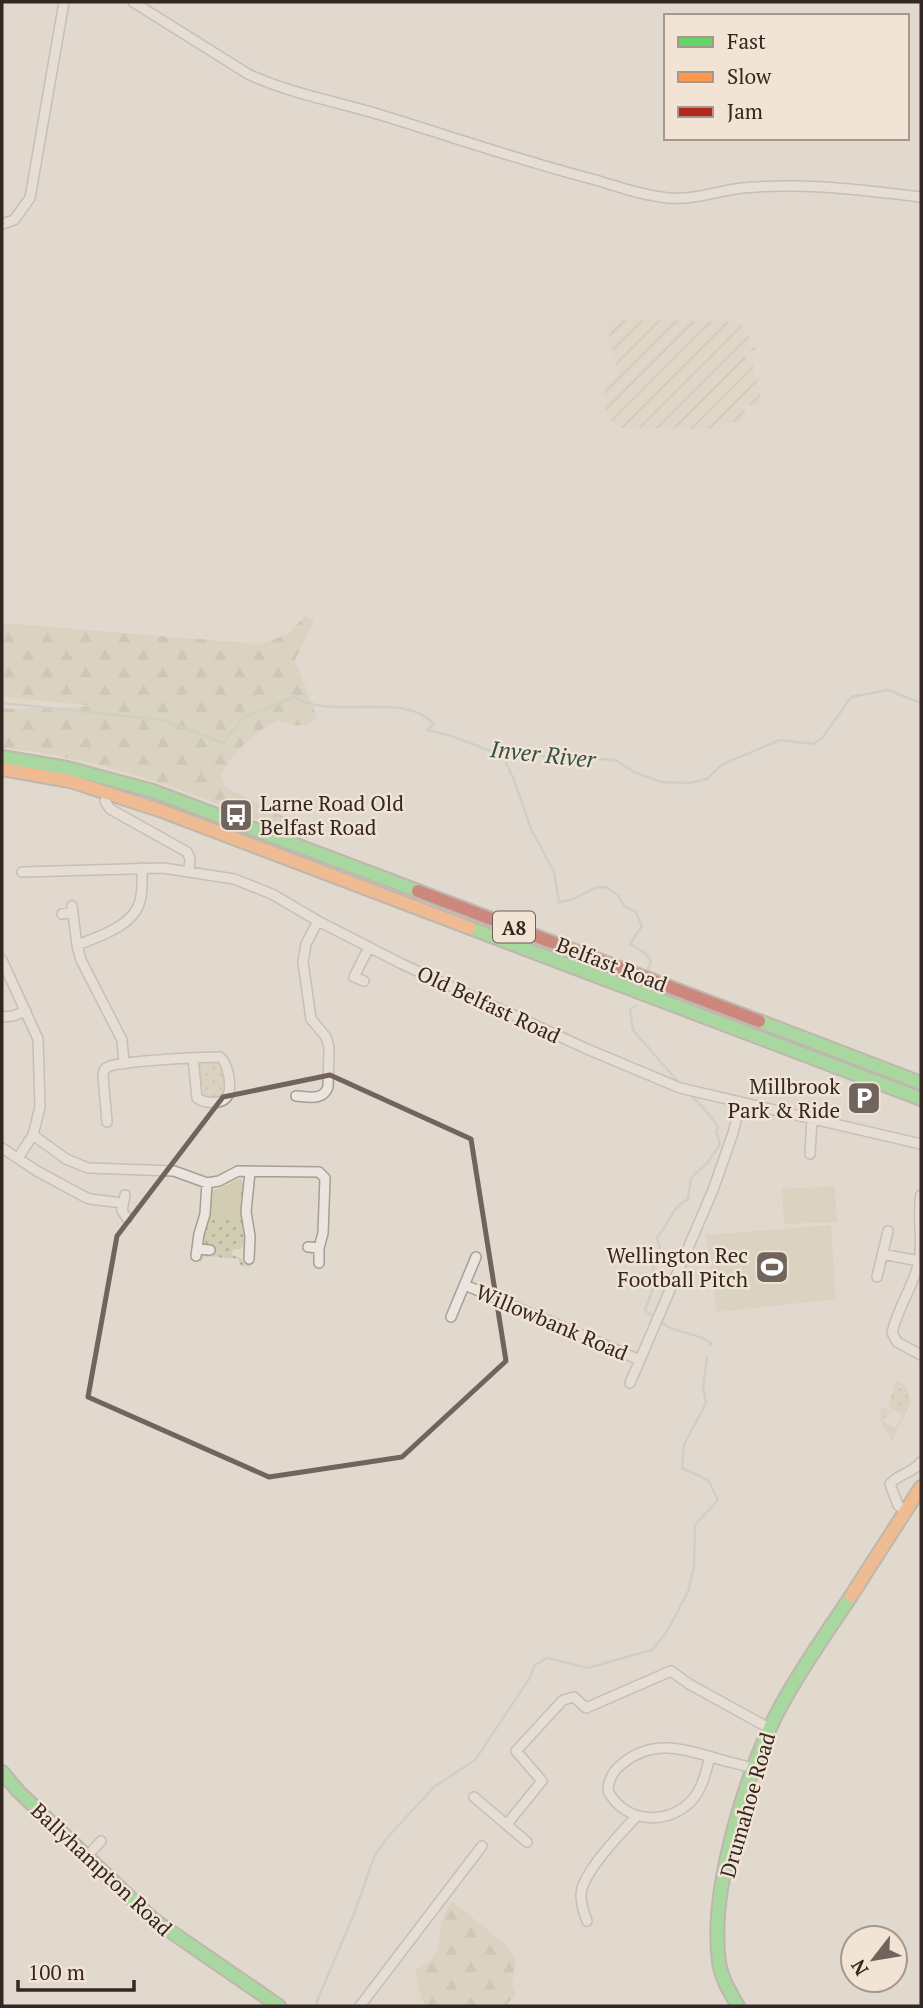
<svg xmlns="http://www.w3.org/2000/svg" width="923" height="2008" font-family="'PT Serif',serif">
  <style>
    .farmland { fill: url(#farmland-furrows) }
    .grass { fill: url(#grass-dots) }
    .forest { fill: url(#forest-firs) }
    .garden { fill: #d2cdb2 }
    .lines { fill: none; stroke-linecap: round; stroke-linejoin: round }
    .stream { stroke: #b8c5bb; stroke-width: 2.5 }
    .street-casing { stroke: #a69e96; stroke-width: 12 }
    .fast-casing { stroke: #968d86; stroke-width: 16 }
    .slow-casing { stroke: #968d86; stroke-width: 16 }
    .jam-casing { stroke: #968d86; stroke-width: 16 }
    .street { stroke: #eae5de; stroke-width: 9 }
    .fast { stroke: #63d668; stroke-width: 12 }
    .slow { stroke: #ff974d; stroke-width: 12 }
    .jam { stroke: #b3261e; stroke-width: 12 }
    .marked { fill: none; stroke: #71645d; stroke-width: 5; stroke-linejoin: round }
    .labels { text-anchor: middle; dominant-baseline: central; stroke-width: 5; stroke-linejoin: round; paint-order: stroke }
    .shield { fill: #f1e4d4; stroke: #6d5f56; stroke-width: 2 }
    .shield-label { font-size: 19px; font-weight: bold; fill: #342620 }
    .poi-label { font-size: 21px; fill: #342620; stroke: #f1e4d4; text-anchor: end }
    .street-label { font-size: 21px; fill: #342620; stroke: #f1e4d4 }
    .water-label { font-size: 23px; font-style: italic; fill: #31524a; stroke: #f1e4d4 }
  </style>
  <defs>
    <pattern id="farmland-furrows" width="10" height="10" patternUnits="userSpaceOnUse" patternTransform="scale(1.75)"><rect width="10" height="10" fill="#dfd4c0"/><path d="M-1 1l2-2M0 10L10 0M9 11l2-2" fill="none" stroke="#c0b6a5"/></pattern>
    <pattern id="grass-dots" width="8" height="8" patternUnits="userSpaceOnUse" patternTransform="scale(1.75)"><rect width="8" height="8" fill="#d2cdb2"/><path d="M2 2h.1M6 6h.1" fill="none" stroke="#b5b099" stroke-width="1.8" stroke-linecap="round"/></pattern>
    <pattern id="forest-firs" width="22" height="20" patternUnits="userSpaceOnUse" patternTransform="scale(1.75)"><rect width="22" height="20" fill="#d2cdb2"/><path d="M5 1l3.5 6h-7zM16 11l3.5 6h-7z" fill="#b5b099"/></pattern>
  </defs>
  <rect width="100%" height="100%" fill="#e1d8ce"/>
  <path class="farmland" d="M611 319 740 322 757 350 743 353 753 366 763 405H746L742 422H730L718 429 621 428 610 419 605 408 604 386 618 374 608 330Z"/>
  <path class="grass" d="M203 1061H219C226 1070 228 1087 222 1097L215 1099 200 1096 197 1065Z
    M240 1179 245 1187 242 1209 246 1244 240 1249H233L232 1255 241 1258 244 1264 251 1265V1267L241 1266 238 1259 204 1256 201 1262 199 1261V1258L205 1253 206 1246 200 1242 208 1197 211 1195 210 1216 240 1217 234 1182 225 1184Z
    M896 1380 906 1386 911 1402 892 1440 881 1423 880 1409 882 1407 890 1410 883 1421 895 1428 903 1415 888 1407Z"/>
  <path class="forest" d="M305 616 314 621 295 660 317 717C304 730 293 725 277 720 250 736 238 748 221 774L226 787 287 818 294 831 284 830C193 793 100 757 2 748V709L94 706 2 697V623L258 644 287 635Z
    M453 1902 505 1944 516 1960 512 1983 516 1995 505 2006H425C419 1995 417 1982 416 1969 454 1954 429 1924 453 1902Z"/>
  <path class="garden" d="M234 1182 241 1185 240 1217 237 1220 213 1219 210 1216 212 1191Z
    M835 1186 837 1222 784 1224 782 1189Z
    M831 1225 836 1299 717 1312 706 1235Z"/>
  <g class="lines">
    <path class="stream" d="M2 703 163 720 223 743 244 717 294 697C332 721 403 690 434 724L427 730 451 736 499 754 538 755 566 760 604 759 617 761 634 772 661 782 689 783 707 779 721 765 780 740 813 744 823 737 851 697 888 690 921 703
      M505 755 506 763 514 780 531 829 554 872 559 902 571 900 595 888 606 887 618 895 625 907 635 911 642 926 630 944 645 953 651 961 648 970
      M636 1006 630 1009 633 1030 682 1086
      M651 1315 645 1310 656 1281 651 1256 660 1248 657 1237C672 1221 669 1210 688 1199L691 1178 708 1162 720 1144 716 1130 718 1128C715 1118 697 1102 689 1093
      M662 1323C677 1334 696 1332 711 1343L710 1345
      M315 2006 354 1914 374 1857 386 1839 434 1787 475 1760 529 1679 535 1665 547 1658 587 1668 652 1650 666 1633 688 1592 694 1567 695 1525 718 1500 708 1480 682 1468 684 1445 706 1403 703 1387 707 1358"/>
    <g class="street-casing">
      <path id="street" d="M133 2 248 74C291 94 339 102 384 116 453 137 522 161 592 179 617 186 643 196 669 198 694 200 717 191 742 188 802 182 862 190 921 197
        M2 224 14 220 30 198 64 2
        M108 792 105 801 110 809 187 852 190 858 189 870
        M22 872 163 868 234 879 272 894 318 921 402 964 587 1049 680 1088 921 1144
        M72 906 77 945 81 960 122 1040 124 1064
        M62 914 73 912
        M77 945C98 937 134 926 140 901 143 891 142 879 142 868
        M2 960 38 1039 40 1107 33 1135 18 1158
        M364 981 354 977 369 947
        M2 1017 13 1016 26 1011
        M296 1096C309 1097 323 1101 328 1087L329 1047 326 1037 311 1019 303 962 306 944 318 921
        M107 1122 103 1076C104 1071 103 1069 108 1067 118 1061 204 1057 220 1057 228 1063 232 1086 228 1095 223 1106 204 1103 197 1098L193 1058
        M33 1135 66 1159 88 1168 174 1171 207 1183 219 1181 238 1171 319 1172 325 1178 323 1233 319 1248V1263
        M2 1148 37 1171 83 1196 90 1199 123 1203
        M810 1154 812 1117
        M125 1195 122 1211 127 1218
        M921 1195C917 1217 923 1239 919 1261 914 1286 898 1306 892 1333L897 1342 921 1355
        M308 1247 319 1248
        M197 1249 210 1250
        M882 1254 919 1261
        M196 1256 199 1234 205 1214 207 1183
        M249 1259 250 1236 246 1212 250 1172
        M877 1277 888 1231
        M465 1285 640 1360
        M451 1317 476 1257
        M630 1383 713 1190 733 1133 741 1102
        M906 1512 898 1505 890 1484C898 1474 913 1473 921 1462
        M710 1757C706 1771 703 1787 693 1799 670 1826 625 1824 608 1791 608 1779 614 1770 623 1763 652 1740 680 1748 712 1757 726 1762 741 1764 755 1769
        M474 1797 527 1842
        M507 1824 542 1781 516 1751 563 1700 574 1697 586 1708 671 1671 689 1684 769 1728
        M88 1855 101 1841
        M587 1921C583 1911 579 1899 582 1888 590 1865 619 1835 636 1817
        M360 2006 482 1846"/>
    </g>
    <g class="fast-casing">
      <path id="fast" d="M2 757 67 768 153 791 418 891
        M470 928 921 1099
        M759 1021 921 1083
        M2 1772 19 1792 154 1920 279 2006
        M738 2006C730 1992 721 1978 719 1962 709 1890 747 1767 782 1704 802 1667 828 1631 851 1596"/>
    </g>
    <g class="slow-casing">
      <path id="slow" d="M2 769 70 781 162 811 470 928
        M851 1596 921 1487"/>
    </g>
    <g class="jam-casing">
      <path id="jam" d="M418 891 759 1021"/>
    </g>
    <use href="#street" class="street"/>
    <use href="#fast" class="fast"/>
    <use href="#slow" class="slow"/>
    <use href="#jam" class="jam"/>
  </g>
  <path d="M0 0H923V2008H0ZM330 1075 471 1139 506 1361 402 1457 269 1477 88 1397 117 1236 223 1097Z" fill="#e1d8ce" fill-opacity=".55" fill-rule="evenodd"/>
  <path class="marked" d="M330 1075 471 1139 506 1361 402 1457 269 1477 88 1397 117 1236 223 1097Z"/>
  <defs>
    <g id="bus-square" transform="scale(1.75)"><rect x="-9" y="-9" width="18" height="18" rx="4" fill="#71645d" stroke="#f1e4d4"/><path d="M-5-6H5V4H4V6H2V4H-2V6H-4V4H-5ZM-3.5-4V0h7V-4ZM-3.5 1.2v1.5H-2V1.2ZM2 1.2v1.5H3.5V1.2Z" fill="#fff"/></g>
    <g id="parking-square" transform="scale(1.75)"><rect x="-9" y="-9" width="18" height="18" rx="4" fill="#71645d" stroke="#f1e4d4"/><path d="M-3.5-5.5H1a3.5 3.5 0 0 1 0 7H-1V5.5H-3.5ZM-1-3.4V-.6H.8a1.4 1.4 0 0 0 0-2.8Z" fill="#fff"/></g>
    <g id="stadium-square" transform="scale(1.75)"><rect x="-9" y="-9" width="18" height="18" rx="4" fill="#71645d" stroke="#f1e4d4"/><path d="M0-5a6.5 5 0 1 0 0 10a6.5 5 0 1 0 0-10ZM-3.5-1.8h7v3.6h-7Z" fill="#fff"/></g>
  </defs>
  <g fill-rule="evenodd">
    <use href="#bus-square" x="236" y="815"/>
    <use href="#parking-square" x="864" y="1098"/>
    <use href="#stadium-square" x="772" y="1267"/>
  </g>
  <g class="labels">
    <rect class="shield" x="493" y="911.5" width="42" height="31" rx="5"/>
    <g class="shield-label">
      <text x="514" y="927">A8</text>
    </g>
    <g class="poi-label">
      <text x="260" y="803" text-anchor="start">Larne Road Old<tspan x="260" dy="24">Belfast Road</tspan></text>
      <text x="840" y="1086">Millbrook<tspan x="840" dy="24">Park &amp; Ride</tspan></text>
      <text x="748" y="1255">Wellington Rec<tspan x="748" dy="24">Football Pitch</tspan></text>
    </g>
    <g class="street-label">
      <text transform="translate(612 964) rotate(21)">Belfast Road</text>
      <text transform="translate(489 1004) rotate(25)">Old Belfast Road</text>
      <text transform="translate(552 1322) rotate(23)">Willowbank Road</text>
      <text transform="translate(747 1805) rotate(-74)">Drumahoe Road</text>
      <text transform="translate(102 1869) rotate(43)">Ballyhampton Road</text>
    </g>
    <g class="water-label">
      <text transform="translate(543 754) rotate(6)">Inver River</text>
    </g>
  </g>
  <rect width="923" height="2008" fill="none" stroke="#342620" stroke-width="7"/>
  <rect x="664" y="14" width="245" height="126" fill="#f1e4d4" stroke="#a5988c" stroke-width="2"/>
  <rect x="678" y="37" width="35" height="10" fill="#63d668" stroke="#a5988c" stroke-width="2"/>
  <text x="727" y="49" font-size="21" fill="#342620">Fast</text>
  <rect x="678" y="72" width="35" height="10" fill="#ff974d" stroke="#a5988c" stroke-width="2"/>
  <text x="727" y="84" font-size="21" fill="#342620">Slow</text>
  <rect x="678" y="107" width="35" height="10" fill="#b3261e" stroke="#a5988c" stroke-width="2"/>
  <text x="727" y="119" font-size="21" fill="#342620">Jam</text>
  <g transform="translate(874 1959) rotate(239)"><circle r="33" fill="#f1e4d4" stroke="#a5988c" stroke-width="2"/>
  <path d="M0-5L12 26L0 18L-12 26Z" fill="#71645d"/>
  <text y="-10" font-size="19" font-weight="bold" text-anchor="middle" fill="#342620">N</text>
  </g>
  <path d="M18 1980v10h116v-10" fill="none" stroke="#342620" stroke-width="3.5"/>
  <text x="28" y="1980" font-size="21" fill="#342620" stroke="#f1e4d4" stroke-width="5" paint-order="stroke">100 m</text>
</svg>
